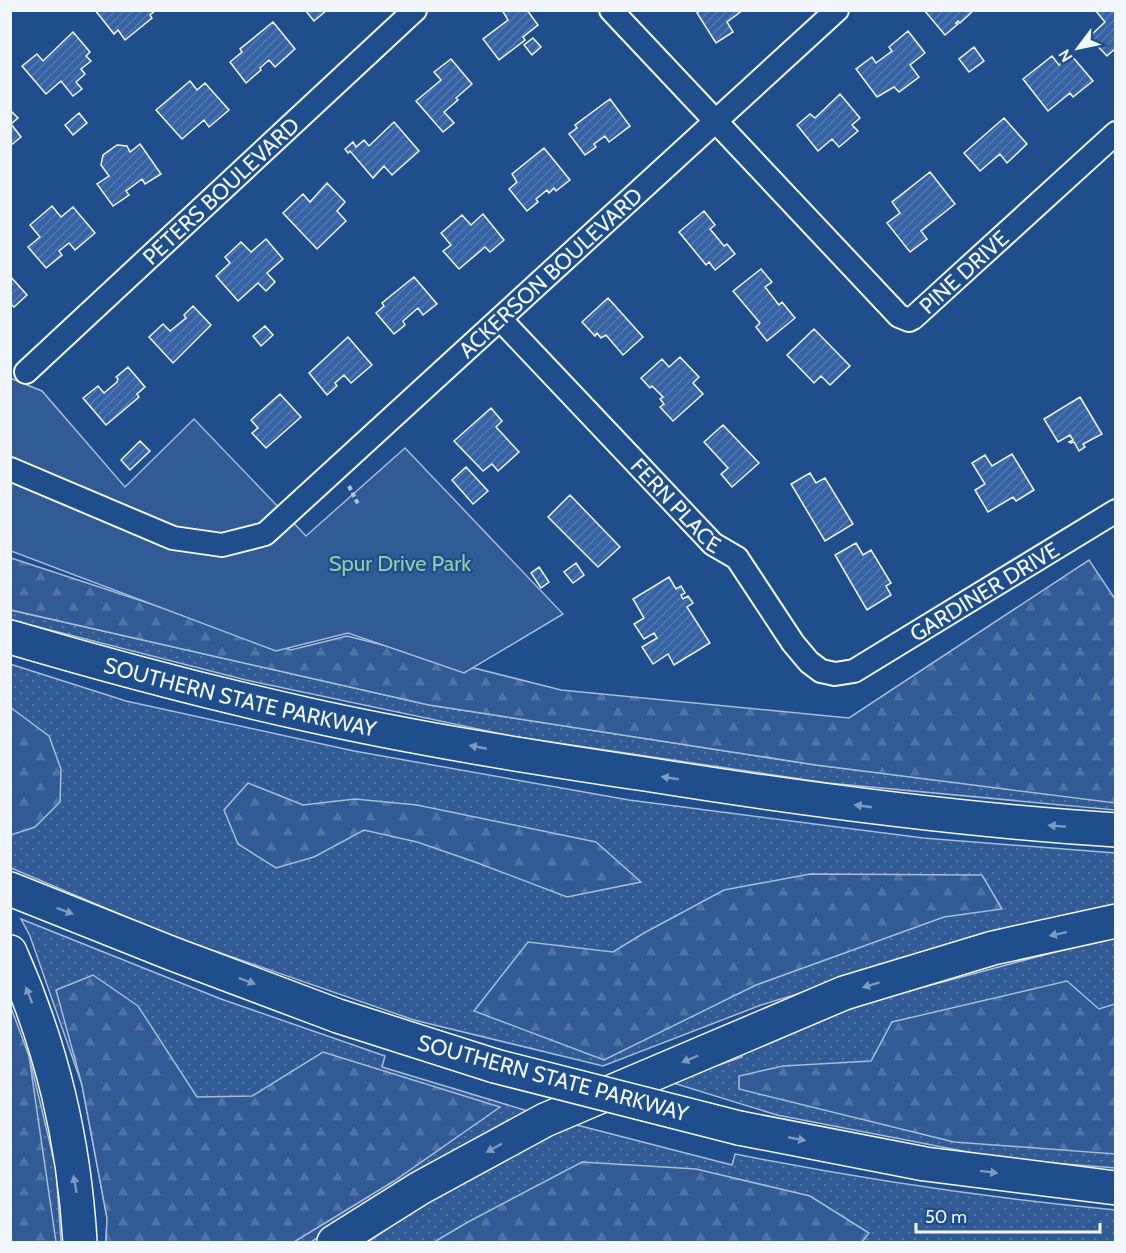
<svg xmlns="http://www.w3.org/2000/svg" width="1126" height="1253" font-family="Cabin,sans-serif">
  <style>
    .grass { fill: url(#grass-dots); stroke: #a8bbd7; stroke-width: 1.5 }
    .forest { fill: url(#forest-firs); stroke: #a8bbd7; stroke-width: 1.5 }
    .park { fill: #305b95; stroke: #a8bbd7; stroke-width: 1.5 }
    .building { fill: url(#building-hatch); stroke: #f2f6ff; stroke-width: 1.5 }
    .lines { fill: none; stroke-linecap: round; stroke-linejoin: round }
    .street-casing { stroke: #f2f6ff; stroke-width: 26 }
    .highway-casing { stroke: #f2f6ff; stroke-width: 36 }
    .path { stroke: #b3c4dc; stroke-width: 4; stroke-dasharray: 4.5 3; stroke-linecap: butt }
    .street { stroke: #1f4e8c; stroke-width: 22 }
    .highway { stroke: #1f4e8c; stroke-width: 33 }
    .highway-bridge-casing { stroke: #f2f6ff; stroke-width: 36; stroke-linecap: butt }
    .highway-bridge { stroke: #1f4e8c; stroke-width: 33 }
    .oneway { fill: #7e9ac0 }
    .labels { text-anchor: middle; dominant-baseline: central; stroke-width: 4.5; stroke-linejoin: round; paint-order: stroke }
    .street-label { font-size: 22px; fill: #f2f6ff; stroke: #1f4e8c }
    .park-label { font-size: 22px; fill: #97c8a6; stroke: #1f4e8c }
  </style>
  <defs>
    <pattern id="grass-dots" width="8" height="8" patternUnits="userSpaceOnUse" patternTransform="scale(1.5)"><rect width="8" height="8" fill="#305b95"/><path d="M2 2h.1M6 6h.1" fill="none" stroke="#4e73a5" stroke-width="1.8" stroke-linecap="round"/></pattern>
    <pattern id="forest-firs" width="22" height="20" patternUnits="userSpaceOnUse" patternTransform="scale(1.5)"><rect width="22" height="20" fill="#305b95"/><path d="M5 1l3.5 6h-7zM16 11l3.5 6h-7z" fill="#4e73a5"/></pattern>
    <pattern id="building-hatch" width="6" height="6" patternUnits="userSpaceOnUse" patternTransform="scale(1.5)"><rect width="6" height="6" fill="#3563a3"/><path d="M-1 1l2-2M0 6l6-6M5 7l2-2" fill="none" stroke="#537ab1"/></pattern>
  </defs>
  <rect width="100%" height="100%" fill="#1f4e8c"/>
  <path class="grass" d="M10 610 429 705 816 765 1115 802V810L828 783 511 736 246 680 11 620Z
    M10 664 126 701 354 751 629 800 923 838 1115 853V907L951 947 761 1005 603 1066 414 1020 169 935 11 868Z
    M21 919 221 999 385 1056 382 1067 531 1112 423 1171 311 1242H106L107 1218 82 1085 30 936Z
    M1115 936V1168L1004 1159 777 1115 670 1082 742 1057 741 1049 875 1000Z
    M10 1009 29 1056 56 1169 61 1242H11Z
    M569 1123 732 1165 735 1154C861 1179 988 1198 1116 1210L1115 1242H368L416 1209Z"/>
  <path class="forest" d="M11 558 291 650 347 636 561 690 849 718 1089 560 1115 599V803L816 765 429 705 11 610Z
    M10 707 49 736 61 769 60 802 35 827 11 835Z
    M248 783 303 805 355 799 417 805 596 842 641 882 567 897 475 862 417 842 364 830 314 857 276 868 238 844 224 810Z
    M810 874 982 875 1002 909 944 917 756 985 604 1060 474 1011 528 942 613 952 644 933 724 890Z
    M93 975 138 1006 197 1097 252 1096 323 1052 500 1107 394 1181 294 1242H106L107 1218 82 1085 56 990Z
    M1067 981 1099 1009 1115 1004V1154L954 1142 739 1089V1076L783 1066 871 1061 892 1022Z
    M10 1005 29 1056 56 1242H11Z
    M582 1162 696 1169 810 1196 869 1233 862 1242H434L468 1222Z"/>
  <path class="park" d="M10 378 42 391 125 487 194 419 306 536 405 448 563 614 464 673 348 633 276 651 11 551Z"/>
  <path class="building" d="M95 10H156L150 15 152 18 125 40 118 30 114 34Z
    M305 10H327L314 21Z
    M527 10 538 25 523 37 525 40 499 60 483 39 508 20 502 10Z
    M701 10H743L727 22 733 32 716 43 697 13Z
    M924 10H974L960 23 958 21 956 23 958 24 945 35Z
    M1095 10H1116V48L1107 56 1089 37 1105 22Z
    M273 22 295 49 275 67 269 60 260 68 261 70 246 83 230 62 242 52 240 49Z
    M908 31 925 53 910 65 919 77 899 92 894 87 877 97 856 69 872 57 876 63 892 51 889 47Z
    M73 32 90 52 86 56 91 61 81 69 85 74 76 82 82 89 73 96 61 81 46 94 22 66 37 54 43 61Z
    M533 38 541 47 532 55 524 45Z
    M974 47 984 61 969 72 959 59Z
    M1071 55 1093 81 1073 97 1070 93 1048 111 1023 79 1052 56 1059 65Z
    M451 59 472 84 456 98 458 100 444 112 454 123 443 132 416 101 441 80 434 72Z
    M190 81 197 90 205 83 229 110 209 127 204 120 182 139 156 110Z
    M840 94 860 118 852 125 858 131 839 147 832 139 818 151 797 125 810 114 815 118Z
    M610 99 630 126 609 142 605 136 594 144 596 147 585 155 569 134 577 128 575 125Z
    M10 110 18 118 11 124 21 137 10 146Z
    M79 113 87 123 73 135 65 125Z
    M1004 118 1027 144 1007 163 1000 154 980 171 964 153Z
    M394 122 419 151 392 175 384 166 373 178 350 151 348 153 345 149 353 142 356 147 364 140 369 146Z
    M140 144 161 174 145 184 142 179 126 191 129 195 113 206 97 184 109 176 101 165 103 155 117 145 127 146 130 152Z
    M544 148 570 180 556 191 554 188 549 193 547 190 536 199 538 202 527 211 509 189 517 182 512 174Z
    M930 172 955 204 921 231 927 239 910 252 887 223 900 213 892 202Z
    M327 183 345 202 337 211 346 221 317 249 283 213 303 194 310 202Z
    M52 206 61 217 73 207 95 233 75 250 69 243 59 251 62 255 46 268 28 247 40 237 30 225Z
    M704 211 715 225 710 229 724 246 727 244 735 254 715 270 709 262 706 265 679 232Z
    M483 214 504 240 490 252 485 247 459 269 443 251 451 245 441 233 462 215 471 225Z
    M266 239 283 259 267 273 275 282 266 291 258 283 238 301 216 276 230 263 225 257 241 242 251 252Z
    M761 269 772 282 765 287 779 305 782 302 795 318 767 341 756 327 760 323 733 291Z
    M10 276 27 295 14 307 10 303Z
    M414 277 437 304 423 315 418 308 403 321 405 325 394 334 376 313 384 306 382 303Z
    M608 298 643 337 623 355 606 335 601 338 597 333 595 336 582 322Z
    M193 306 211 325 173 363 149 337 163 324 170 331 186 318 184 315Z
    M265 326 273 335 261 346 253 336Z
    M814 329 850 366 830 385 821 376 814 383 787 355Z
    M348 337 372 365 351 383 344 375 335 383 337 386 327 395 309 373Z
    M680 357 699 377 693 383 703 394 673 421 660 407 664 404 660 399 663 397 652 386 650 388 641 378 662 359 669 367Z
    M128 367 145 387 137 394 139 397 106 425 83 398 98 386 104 393 117 382 118 379 116 377Z
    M280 394 301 417 266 448 252 433 258 428 251 420Z
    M1080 397 1102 434 1083 444 1085 447 1079 451 1074 442 1071 443 1069 442 1073 440 1070 435 1058 442 1044 419Z
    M491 408 502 421 496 427 519 452 498 471 492 464 483 471 454 441Z
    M723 425 759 463 732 487 721 474 728 468 704 442Z
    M140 441 150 451 130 470 121 460Z
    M1012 454 1034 490 1016 501 1013 497 988 512 975 490 985 484 972 463 985 455 992 466Z
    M466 467 488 491 473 504 452 480Z
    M810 473 816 483 825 478 853 524 825 541 791 484Z
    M570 495 620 547 598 567 548 517Z
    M856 543 863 555 871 550 891 583 886 586 891 595 867 610 835 555Z
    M576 563 584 575 573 583 564 572Z
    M539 567 549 582 541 588 531 573Z
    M669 577 676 589 681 586 685 593 681 595 683 599 688 596 693 603 687 607 710 643 674 665 668 654 653 664 642 647 657 638 654 633 644 639 634 624 644 618 633 599Z"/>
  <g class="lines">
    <g class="street-casing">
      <g id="street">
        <path id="s1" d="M611 10 899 316 909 320 913 318 1116 133"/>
        <path id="s2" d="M501 320 713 544 737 558 793 643 809 662 821 671 835 674 854 671 1116 511"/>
        <path id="s3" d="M26 372 415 10"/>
        <path id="s4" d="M10 469 173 538 222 545 265 534 837 10"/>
      </g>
    </g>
    <g class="highway-casing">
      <g id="highway">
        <path id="s5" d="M10 637C108 666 206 692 305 714 417 739 531 757 645 774 801 799 958 820 1116 830"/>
        <path d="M10 889 173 954 338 1016 495 1066"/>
        <path d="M10 952C52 1047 74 1140 80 1242"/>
        <path d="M739 1128 925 1164 1116 1188"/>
        <path d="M334 1242 420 1188 545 1120 844 993 993 948 1116 921"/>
      </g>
    </g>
    <path class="path" d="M349 486 359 506"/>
    <use href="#street" class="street"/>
    <use href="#highway" class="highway"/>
    <g class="highway-bridge-casing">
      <path id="highway-bridge" d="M495 1066 739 1128"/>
    </g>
    <use href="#highway-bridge" class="highway-bridge"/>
  </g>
  <defs><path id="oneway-solid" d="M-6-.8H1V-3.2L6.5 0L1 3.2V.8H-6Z" transform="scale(1.5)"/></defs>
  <g class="oneway">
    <use href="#oneway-solid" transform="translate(478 747) rotate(-169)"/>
    <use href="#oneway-solid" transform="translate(670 778) rotate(-171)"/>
    <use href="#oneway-solid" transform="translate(863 806) rotate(-172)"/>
    <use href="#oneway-solid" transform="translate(1057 826) rotate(-175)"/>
    <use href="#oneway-solid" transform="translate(65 911) rotate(21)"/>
    <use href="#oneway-solid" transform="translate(1058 934) rotate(168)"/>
    <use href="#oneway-solid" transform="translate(247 981) rotate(21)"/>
    <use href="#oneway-solid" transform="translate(871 985) rotate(163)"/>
    <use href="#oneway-solid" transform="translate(29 995) rotate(-111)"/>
    <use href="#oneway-solid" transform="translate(690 1059) rotate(157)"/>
    <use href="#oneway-solid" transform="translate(797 1139) rotate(11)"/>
    <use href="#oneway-solid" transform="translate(494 1148) rotate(151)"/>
    <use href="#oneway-solid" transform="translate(989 1172) rotate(7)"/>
    <use href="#oneway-solid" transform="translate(75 1184) rotate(-100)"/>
  </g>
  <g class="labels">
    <g class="street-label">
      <text stroke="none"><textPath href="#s3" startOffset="266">PETERS BOULEVARD</textPath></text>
      <text stroke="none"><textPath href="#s1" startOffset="504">PINE DRIVE</textPath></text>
      <text stroke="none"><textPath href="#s4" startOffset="658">ACKERSON BOULEVARD</textPath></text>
      <text stroke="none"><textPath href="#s2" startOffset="255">FERN PLACE</textPath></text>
      <text stroke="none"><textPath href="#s2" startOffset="664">GARDINER DRIVE</textPath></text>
      <text stroke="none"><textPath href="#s5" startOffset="238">SOUTHERN STATE PARKWAY</textPath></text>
      <text transform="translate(553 1078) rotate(15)">SOUTHERN STATE PARKWAY</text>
    </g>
    <g class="park-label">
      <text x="400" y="563">Spur Drive Park</text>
    </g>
  </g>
  <rect width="1126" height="1253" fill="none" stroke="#f2f6ff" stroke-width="24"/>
  <g transform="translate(1078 48) rotate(238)" stroke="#1f4e8c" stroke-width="4.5" paint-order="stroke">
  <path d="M0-4.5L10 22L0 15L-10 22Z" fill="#f2f6ff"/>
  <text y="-9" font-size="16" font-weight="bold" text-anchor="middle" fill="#f2f6ff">N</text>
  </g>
  <path d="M916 1223v9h184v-9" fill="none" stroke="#f2f6ff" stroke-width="3"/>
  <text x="925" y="1223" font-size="18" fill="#f2f6ff" stroke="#1f4e8c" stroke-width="4.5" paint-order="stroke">50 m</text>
</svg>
